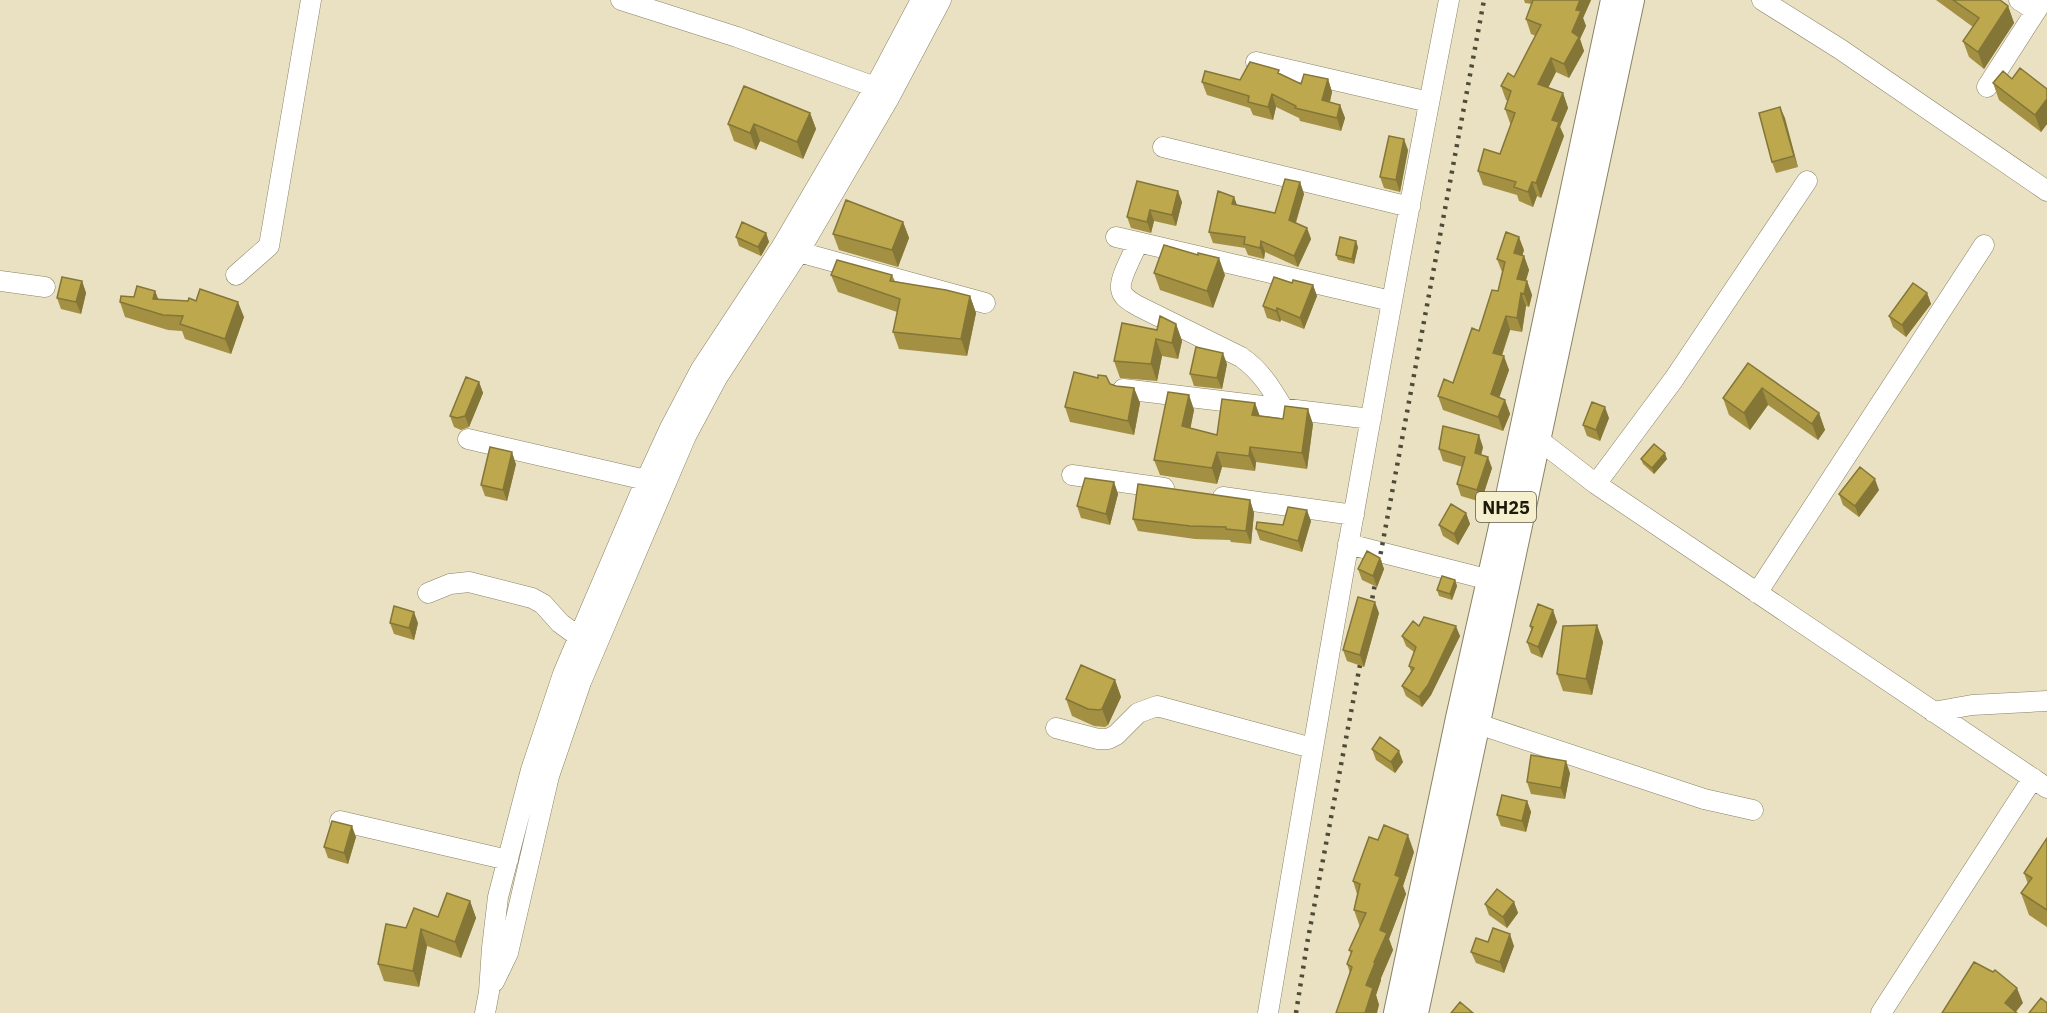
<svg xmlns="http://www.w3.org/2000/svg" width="2047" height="1013" font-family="'IBM Plex Sans',sans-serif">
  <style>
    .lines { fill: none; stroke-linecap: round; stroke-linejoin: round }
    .minor-casing { stroke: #898264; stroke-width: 21 }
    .major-casing { stroke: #898264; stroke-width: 26 }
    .minor { stroke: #fff; stroke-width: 20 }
    .major { stroke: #fff; stroke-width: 24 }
    .rail { stroke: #4f4b3a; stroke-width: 4.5; stroke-dasharray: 3 6; stroke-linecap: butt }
    .wall { fill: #a39043 }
    .shaded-wall { fill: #847637 }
    .building { fill: #bda84e; stroke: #847637; stroke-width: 1.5 }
    .labels { text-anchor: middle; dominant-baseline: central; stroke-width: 6; stroke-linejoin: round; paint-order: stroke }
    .shield { fill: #f6efce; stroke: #5d5947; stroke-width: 1.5 }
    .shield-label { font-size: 18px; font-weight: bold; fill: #1c190d }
  </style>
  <rect width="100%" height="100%" fill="#e9e1c1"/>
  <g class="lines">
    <g class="minor-casing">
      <path id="minor" d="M621 0 737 37 875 87
        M1762 0 1840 49 2047 191
        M2019 0 2036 11
        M1256 62 1429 102
        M1987 87 2043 0
        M1163 147 1410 207
        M1116 237 1391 301
        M1138 242C1134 253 1119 278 1121 289 1122 298 1132 302 1138 306L1241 357C1261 371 1271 388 1283 408
        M799 252 985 303
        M236 275 269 246 311 0
        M0 281 45 287
        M1123 389 1371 419
        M468 439 646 480
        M1539 440 1596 484 2047 788
        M1072 475 1164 488
        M1596 484 1674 379 1807 181
        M1223 497 1354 515
        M1348 544 1502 583
        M428 593 450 584 469 582 532 598 543 604 560 623 579 637
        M1757 593 1984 245
        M1933 712 1972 705 2047 701
        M1478 724 1704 799 1753 810
        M1056 728 1098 739H1108L1116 735 1138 713 1157 706 1312 748
        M340 821 508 860
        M494 982 508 953 549 776 581 682 686 436 717 378 799 252 888 100 941 0
        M485 1013 489 992 492 948 498 897 531 770 563 674 646 480 670 428 701 369 782 246 875 87 921 0
        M1268 1013C1325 675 1383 337 1449 0
        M1881 1013 2033 778"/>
    </g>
    <g class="major-casing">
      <path id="major" d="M1396 1013 1458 718 1508 496 1613 0
        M1416 1013 1632 0"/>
    </g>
    <use href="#minor" class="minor"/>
    <use href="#major" class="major"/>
    <path class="rail" d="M1369 616 1484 0
      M1296 1013 1307 944 1363 649"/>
  </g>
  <path class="wall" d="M1524 0H1591L1583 18 1586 26 1580 39 1584 51 1569 78 1556 72 1548 88 1563 93 1568 108 1560 127 1564 136 1541 198 1537 196 1533 207 1519 201 1517 195 1483 185 1478 171 1500 154 1511 124 1510 123 1505 109 1508 101 1506 100 1501 86 1514 77 1536 36 1531 34 1526 19 1532 4 1525 3Z
    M1936 0H2000L2008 6 2014 23 1984 69 1969 57 1963 41 1973 27Z
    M1280 74 1301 84 1328 79 1332 92 1330 102 1340 105 1345 118 1341 131 1300 121 1299 118 1276 107 1273 120 1253 115 1250 108 1207 95 1202 82 1240 80Z
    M2012 79 2047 89V124L2041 132 1999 100 1993 83Z
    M1780 107 1798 167 1776 173 1772 162Z
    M810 113 816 129 803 159 760 141 756 150 734 141 728 124Z
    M1408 150 1400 192 1384 188 1380 177Z
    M1137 181 1182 202 1176 226 1154 221 1151 233 1131 228 1127 217Z
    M1300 182 1304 194 1296 223 1307 228 1311 239 1298 267 1265 252 1264 259 1248 255 1245 248 1213 243 1209 232 1234 197 1237 205 1275 213Z
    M903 222 909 238 898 267 839 250 833 234Z
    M766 233 769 242 761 256 739 246 736 237Z
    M1358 247 1354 264 1338 260 1336 255Z
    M1524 250 1522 256H1524L1529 270 1526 281H1527L1532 295 1529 307 1526 306 1522 332 1510 330 1502 356 1509 370 1499 397 1505 400 1510 414 1503 431 1443 410 1438 396 1453 383 1498 291 1502 272 1497 259Z
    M1154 273 1225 275 1213 308 1160 290Z
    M831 275H892L895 281 970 296 976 313 967 356 899 349 893 332 897 312 838 292Z
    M82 281 86 293 81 314 61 309 57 298Z
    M1292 283 1313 285 1317 296 1304 329 1281 320 1280 322 1267 318 1263 306Z
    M155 291 158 299 244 317 231 354 185 339 182 331 168 330 125 317 120 302Z
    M1927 293 1931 304 1906 337 1893 327 1889 316Z
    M1176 324 1182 341 1178 359 1162 356 1157 381 1120 378 1114 361 1157 330Z
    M1748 363 1819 413 1825 430 1818 440 1768 405 1750 430 1729 415 1723 398Z
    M1227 364 1222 389 1194 386 1190 374Z
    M1098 378 1116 386 1134 388 1140 403 1134 435 1070 422 1065 407Z
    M479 382 483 393 469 427 461 430 454 427 450 416Z
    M1189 395 1194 410 1190 428 1217 435 1255 403 1260 416 1313 424 1307 469 1256 462 1255 471 1222 467 1217 484 1160 475 1154 460Z
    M1609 418 1600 441 1587 436 1583 425Z
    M1483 447 1481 455 1492 468 1481 502 1461 496 1457 484 1463 467 1443 461 1439 449Z
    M1641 459H1667L1654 474 1643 464Z
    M516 464 507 501 485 496 481 485Z
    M1114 482 1118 494 1110 525 1081 518 1077 506Z
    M1879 490 1859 517 1843 505 1839 494Z
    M1250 500 1254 513 1251 544 1231 542 1230 540 1195 539 1138 531 1133 519Z
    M1466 513 1470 524 1458 545 1443 536 1439 525Z
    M1311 521 1302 552 1260 540 1256 529Z
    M1380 558 1384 569 1377 587 1362 580 1358 569Z
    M1455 580 1457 586 1452 600 1439 596 1437 590Z
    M1553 610 1557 622 1542 658 1531 653 1527 642 1531 630 1530 626Z
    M1379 613 1364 667 1347 661 1343 650Z
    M390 623H418L414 640 394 634Z
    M1597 625 1603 642 1592 695 1563 691 1557 674Z
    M1419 626 1460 636 1431 695 1422 707 1406 696 1402 686 1411 672 1409 666 1414 652 1406 646 1402 636Z
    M1115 680 1121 697 1108 725 1105 727 1094 726 1072 716 1066 699Z
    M1372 749 1403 762 1395 773 1376 760Z
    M1570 773 1565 799 1531 794 1527 782Z
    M1527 801 1531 812 1526 832 1501 826 1497 815Z
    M356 837 348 864 328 858 324 847Z
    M2047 838V927L2029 915 2021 893 2028 884 2024 873Z
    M1414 852 1403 886 1406 894 1389 939 1393 950 1381 978V980L1376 995 1379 1005 1350 973 1347 964 1351 954 1349 950 1360 927 1354 910 1357 894 1353 881Z
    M470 901 476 918 461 958 427 946 419 987 384 981 378 964 406 928 438 917Z
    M1514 902 1518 913 1507 928 1489 915 1485 904Z
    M1488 942 1514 946 1504 973 1476 963 1471 952Z"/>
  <path class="shaded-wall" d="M1580 0H1591L1583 18 1586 26 1580 39 1584 51 1569 78 1564 64 1572 32 1576 10Z
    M2008 6 2014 23 1984 69 1978 52Z
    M1551 58 1556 72 1543 98 1538 84Z
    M1328 79 1332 92 1327 113 1322 100Z
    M1563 93 1568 108 1560 127 1564 136 1541 198 1536 183 1552 120Z
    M1272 94 1276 107 1273 120 1268 107Z
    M2047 99V124L2041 132 2035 115Z
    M1340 105 1345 118 1341 131 1337 118Z
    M1780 107 1785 118 1798 167 1794 156Z
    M810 113 816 129 803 159 797 142Z
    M754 124 760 141 756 150 750 133Z
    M1404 139 1408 150 1400 192 1396 180Z
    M1300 182 1304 194 1293 231 1289 220Z
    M1532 182 1537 196 1533 207 1528 192Z
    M1178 191 1182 202 1176 226 1172 215Z
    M1234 197 1238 208 1232 204Z
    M1150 210 1154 221 1151 233 1147 222Z
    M903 222 909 238 898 267 892 250Z
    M1307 228 1311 239 1298 267 1294 256Z
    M766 233 769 242 761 256 758 247Z
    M1519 237 1524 250 1519 266 1514 253Z
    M1261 241 1265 252 1264 259 1260 248Z
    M1356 241 1358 247 1354 264 1352 259Z
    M1524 256 1529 270 1522 292 1517 279Z
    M1219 258 1225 275 1213 308 1207 291Z
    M82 281 86 293 81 314 76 302Z
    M1527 281 1532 295 1529 307 1524 294Z
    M1313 285 1317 296 1304 329 1300 318Z
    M155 291 161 306 153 299Z
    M1521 293 1526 306 1522 332 1517 318Z
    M1927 293 1931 304 1906 337 1902 325Z
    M970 296 976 313 967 356 961 339Z
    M238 302 244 317 231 354 225 339Z
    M1277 308 1281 320 1280 322 1276 311Z
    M1506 316 1510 330 1498 366 1493 353Z
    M1176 324 1182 341 1178 359 1172 343Z
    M1156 339 1162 356 1157 381 1151 364Z
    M1223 353 1227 364 1222 389 1217 378Z
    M1504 356 1509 370 1496 407 1491 394Z
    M479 382 483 393 469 427 465 416Z
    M1134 388 1140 403 1134 435 1128 421Z
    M1762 388 1768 405 1750 430 1744 413Z
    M1189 395 1194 410 1188 441 1182 426Z
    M1505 400 1510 414 1503 431 1498 417Z
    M1255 403 1260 418 1252 415Z
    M1605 407 1609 418 1600 441 1596 430Z
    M1308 409 1313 424 1307 469 1302 453Z
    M1819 413 1825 430 1818 440 1812 424Z
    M1479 435 1483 447 1479 464 1475 453Z
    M1250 447 1256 462 1255 471 1249 456Z
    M512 452 516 464 507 501 503 490Z
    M1217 452 1222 467 1217 484 1212 468Z
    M1665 453 1667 459 1654 474 1652 468Z
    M1488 457 1492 468 1481 502 1477 490Z
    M1875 479 1879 490 1859 517 1855 506Z
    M1114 482 1118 494 1110 525 1106 514Z
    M1250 500 1254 513 1251 544 1246 531Z
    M1307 510 1311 521 1302 552 1298 541Z
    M1466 513 1470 524 1458 545 1454 534Z
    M1380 558 1384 569 1377 587 1373 576Z
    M1455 580 1457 586 1452 600 1450 594Z
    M1375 602 1379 613 1364 667 1360 655Z
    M1553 610 1557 622 1542 658 1538 647Z
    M414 612 418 623 414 640 409 628Z
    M1597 625 1603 642 1592 695 1586 679Z
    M1456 626 1460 636 1431 695 1422 707 1419 697Z
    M1115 680 1121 697 1108 725 1102 709Z
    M1399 751 1403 762 1395 773 1391 762Z
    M1566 761 1570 773 1565 799 1561 788Z
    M1527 801 1531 812 1526 832 1522 821Z
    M352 826 356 837 348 864 344 853Z
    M1408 835 1414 852 1403 886 1406 894 1389 939 1393 950 1381 978V980L1376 995 1379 1005 1377 1013H1365L1366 985 1374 962 1380 930 1395 875Z
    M470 901 476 918 461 958 455 942Z
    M1514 902 1518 913 1507 928 1503 917Z
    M421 929 427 946 419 987 413 971Z
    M1510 934 1514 946 1504 973 1500 962Z
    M2017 988 2023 1003 2015 1013 2005 1003Z"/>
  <path class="building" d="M1533 0H1580L1576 10 1581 11 1572 32 1579 37 1564 64 1551 58 1538 84 1563 93 1552 120 1559 122 1536 183 1532 182 1528 192 1514 187 1516 182 1478 171 1484 149 1500 154 1515 113 1505 109 1511 91 1501 86 1508 73 1514 77 1541 25 1526 19Z
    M1953 0H2000L2008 6 1978 52 1963 41 1979 18Z
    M1250 62 1279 70 1278 73 1301 84 1304 74 1328 79 1322 100 1340 105 1337 118 1295 108 1296 106 1272 94 1268 107 1248 102 1249 96 1202 82 1205 71 1240 80Z
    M2020 68 2047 89V99L2035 115 1993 83 2003 71 2012 79Z
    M744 86 810 113 797 142 754 124 750 133 728 124Z
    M1780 107 1794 156 1772 162 1759 113Z
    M1389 136 1404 139 1396 180 1380 177Z
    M1285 179 1300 182 1289 220 1307 228 1294 256 1261 241 1260 248 1244 244 1245 237 1209 232 1218 191 1234 197 1232 204 1275 213Z
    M1137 181 1178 191 1172 215 1150 210 1147 222 1127 217Z
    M846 200 903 222 892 250 833 234Z
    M742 222 766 233 758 247 736 237Z
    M1506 232 1519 237 1514 253 1524 256 1517 279 1527 281 1524 294 1521 293 1517 318 1506 316 1493 353 1504 356 1491 394 1505 400 1498 417 1438 396 1444 379 1453 383 1472 328 1479 331 1492 290 1498 291 1505 262 1497 259Z
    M1340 237 1356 241 1352 259 1336 255Z
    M1164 245 1198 255V253L1219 258 1207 291 1154 273Z
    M837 260 892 275 890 281 946 290 970 296 961 339 893 332 900 299 831 275Z
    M62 277 82 281 76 302 57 298Z
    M1274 277 1292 283 1293 280 1313 285 1300 318 1277 308 1276 311 1263 306Z
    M1913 283 1927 293 1902 325 1889 316Z
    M137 286 155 291 153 299 188 301 189 298 196 301 200 289 238 302 225 339 180 324 183 316 163 315 120 302 121 296 134 297Z
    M1160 316 1176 324 1172 343 1156 339 1151 364 1114 361 1122 323 1157 330Z
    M1196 347 1223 353 1217 378 1190 374Z
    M1748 363 1819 413 1812 424 1762 388 1744 413 1723 398Z
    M1074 372 1098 378V375L1106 376 1110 384 1116 386 1134 388 1128 421 1065 407Z
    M466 377 479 382 465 416 457 418 450 416Z
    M1168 392 1189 395 1182 426 1217 435 1222 399 1255 403 1252 415 1283 419 1285 406 1308 409 1302 453 1250 447 1249 456 1217 452 1212 468 1154 460Z
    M1592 402 1605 407 1596 430 1583 425Z
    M1443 426 1479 435 1475 453 1488 457 1477 490 1457 484 1465 457 1439 449Z
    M1654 444 1665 453 1652 468 1641 459Z
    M490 447 512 452 503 490 481 485Z
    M1860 467 1875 479 1855 506 1839 494Z
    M1085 478 1114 482 1106 514 1077 506Z
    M1138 484 1250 500 1246 531 1226 529V527L1190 526 1133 519Z
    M1451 504 1466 513 1454 534 1439 525Z
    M1288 507 1307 510 1298 541 1256 529 1257 522 1283 525Z
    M1367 551 1380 558 1373 576 1358 569Z
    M1442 576 1455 580 1450 594 1437 590Z
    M1358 597 1375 602 1360 655 1343 650Z
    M1538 604 1553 610 1538 647 1527 642 1533 627 1530 626Z
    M394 606 414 612 409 628 390 623Z
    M1424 617 1456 626 1428 685 1419 697 1402 686 1414 668 1409 666 1416 647 1402 636 1413 621 1419 626Z
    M1597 625 1586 679 1557 674 1563 626Z
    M1081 665 1115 680 1102 709 1099 710 1088 709 1066 699Z
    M1380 737 1399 751 1391 762 1372 749Z
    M1531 755 1566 761 1561 788 1527 782Z
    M1502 795 1527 801 1522 821 1497 815Z
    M332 821 352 826 344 853 324 847Z
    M1384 825 1408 835 1395 875 1400 877 1380 930 1387 933 1374 962 1375 963 1366 985 1373 988 1365 1013H1336L1352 967 1347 964 1352 951 1349 950 1366 913 1354 910 1360 884 1353 881 1369 837 1378 840Z
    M2047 838V910L2021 893 2032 878 2024 873Z
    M1497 889 1514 902 1503 917 1485 904Z
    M447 893 470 901 455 942 421 929 413 971 378 964 386 924 406 928 414 908 438 917Z
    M1493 928 1510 934 1500 962 1471 952 1476 938 1488 942Z
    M1974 962 1993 972 1995 970 2017 988 2005 1003 2017 1013H1942Z
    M2041 998 2047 1003V1013H2029Z
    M1460 1002 1473 1013H1451Z"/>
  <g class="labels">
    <rect class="shield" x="1476" y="492" width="60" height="30" rx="4.5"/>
    <g class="shield-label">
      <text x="1506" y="507">NH25</text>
    </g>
  </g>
</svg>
